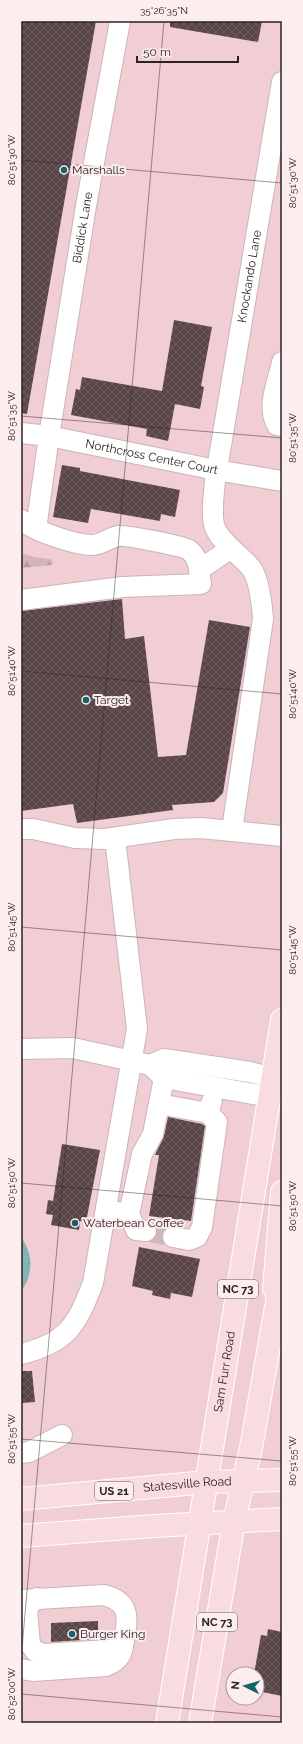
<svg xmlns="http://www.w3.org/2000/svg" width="303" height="1744" font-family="Raleway,sans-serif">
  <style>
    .built { fill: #f0ced3; fill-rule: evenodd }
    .forest { fill: url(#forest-firs) }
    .water { fill: url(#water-ripples) }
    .building { fill: url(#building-cross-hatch) }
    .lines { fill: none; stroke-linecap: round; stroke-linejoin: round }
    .minor-tunnel { stroke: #cdb8bb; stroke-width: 20; stroke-dasharray: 20 10; stroke-linecap: butt }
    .minor-casing { stroke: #ccb4b7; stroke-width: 22 }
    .major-casing { stroke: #fff; stroke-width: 24 }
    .minor { stroke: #fff; stroke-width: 20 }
    .major { stroke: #f8dce0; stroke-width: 22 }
    .ticks { fill: none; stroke: #2b2223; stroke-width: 1; stroke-opacity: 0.45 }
    .poi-dot { fill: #136369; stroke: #fcedef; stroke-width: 1.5 }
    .labels { text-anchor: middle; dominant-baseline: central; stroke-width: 4; stroke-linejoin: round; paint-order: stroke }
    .shield { fill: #fcedef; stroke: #6a5f60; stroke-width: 1 }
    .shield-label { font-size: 11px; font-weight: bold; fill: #2b2223 }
    .poi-label { font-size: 12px; fill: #2b2223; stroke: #fcedef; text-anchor: start }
    .street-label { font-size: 12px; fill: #2b2223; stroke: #fcedef }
    .neatline { fill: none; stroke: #2b2223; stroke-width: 1.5 }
    .ticks-label { font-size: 10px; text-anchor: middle; fill: #2b2223 }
  </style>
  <defs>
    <pattern id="forest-firs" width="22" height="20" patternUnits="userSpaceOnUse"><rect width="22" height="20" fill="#d2b5ba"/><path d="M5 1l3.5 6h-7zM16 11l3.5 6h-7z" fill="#b49ba0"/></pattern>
    <pattern id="water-ripples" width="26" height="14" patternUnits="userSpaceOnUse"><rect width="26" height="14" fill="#82b3b7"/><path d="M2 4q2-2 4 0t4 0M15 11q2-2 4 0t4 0" fill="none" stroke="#6b9194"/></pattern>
    <pattern id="building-cross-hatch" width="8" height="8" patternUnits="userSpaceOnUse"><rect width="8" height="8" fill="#5a4649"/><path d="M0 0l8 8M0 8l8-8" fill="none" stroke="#6e5e60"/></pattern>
  </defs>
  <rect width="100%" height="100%" fill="#f6dde1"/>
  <path class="built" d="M21 21H282V1723H21ZM233 1674H257V1698H233Z"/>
  <path class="forest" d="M21 553 34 557 51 559 53 563 52 565 21 568Z"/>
  <path class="water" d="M21 1237C33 1253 34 1275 21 1291Z"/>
  <path class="building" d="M21 21H96L27 414 21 413Z
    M170 21H262L258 42 170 27Z
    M174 320 212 327 201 386 204 387 200 409 175 404 168 441 146 436 147 429 71 415 76 389 80 390 82 377 162 391Z
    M62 465 80 468V471L180 490 175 517 161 514 160 521 91 509 88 523 53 517Z
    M122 599 125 639 144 636 158 757 186 755 209 620 250 627 223 793 214 802 172 805 173 810 77 823 73 804 21 811V611Z
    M168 1117 202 1124 205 1126 191 1221 149 1216 159 1155H155L164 1136Z
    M62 1144 100 1150 86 1222 80 1221 79 1230 51 1225 53 1215 46 1214 48 1200 53 1201Z
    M139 1247 200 1259 192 1297 171 1293 170 1299 152 1295 153 1291 132 1286Z
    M21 1371H32L35 1402 21 1403Z
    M98 1621V1639L51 1642V1623Z
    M268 1629 282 1632V1696L257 1691V1674H254L261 1635 267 1636Z"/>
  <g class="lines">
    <path class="minor-tunnel" d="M146 1231 173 1237"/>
    <g class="minor-casing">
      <g id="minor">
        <path d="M282 362C278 381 266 407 277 425L282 426"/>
        <path id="s1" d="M21 433 49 436 216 470 282 481"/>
        <path d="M21 520C34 531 75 545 92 545 101 545 109 538 118 536 126 535 183 546 189 550 200 558 199 573 201 584L122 587 21 600"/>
        <path id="s2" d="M36 529 49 436 86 206 120 21"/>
        <path d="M199 570 230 549"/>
        <path d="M21 829H33L75 838 105 839 174 829 201 828 282 836"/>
        <path id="s3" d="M232 830 263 619C262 606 259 578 251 568 241 555 224 546 216 530 210 519 214 494 215 481L282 82"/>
        <path d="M21 1049 73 1048 150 1065 164 1078 270 1097"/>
        <path d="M150 1065 164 1059 250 1072 273 1078"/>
        <path d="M159 1104 208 1113 212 1101"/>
        <path d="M106 1210 129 1214 142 1154 153 1134 164 1078"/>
        <path d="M129 1214 136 1230 146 1231"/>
        <path d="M173 1237 189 1240 197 1237 202 1227 217 1122 208 1113"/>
        <path d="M21 1354C68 1343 77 1324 93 1283L137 1029 115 838"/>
        <path d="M21 1453 29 1452 62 1435"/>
        <path d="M37 1598 30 1604 27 1611 30 1644 35 1651 44 1654 109 1650 118 1647 124 1639"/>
        <path d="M21 1600 104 1595C127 1601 129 1614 125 1635 122 1652 123 1659 106 1666L33 1671 21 1669"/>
      </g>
    </g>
    <g class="major-casing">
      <g id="major">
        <path d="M274 1289 282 1192"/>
        <path id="s4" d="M21 1499 207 1482 282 1480"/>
        <path d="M21 1536 154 1526 282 1519"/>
        <path id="s5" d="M167 1723 282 1020"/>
        <path d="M200 1723 234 1521 251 1448 282 1273"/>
      </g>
    </g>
    <use href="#minor" class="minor"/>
    <use href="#major" class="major"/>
  </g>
  <path class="ticks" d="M21 160 282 183M21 416 282 438M21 671 282 694M21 927 282 950M21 1183 282 1206M21 1439 282 1461M21 1660 164 21M21 1694 282 1717"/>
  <g class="poi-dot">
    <circle cx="64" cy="170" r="4"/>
    <circle cx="86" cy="700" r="4"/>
    <circle cx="75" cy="1223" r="4"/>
    <circle cx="72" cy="1634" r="4"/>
  </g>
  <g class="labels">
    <g class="shield">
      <rect x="218" y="1280" width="40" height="18" rx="3"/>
      <rect x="95" y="1482" width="38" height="18" rx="3"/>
      <rect x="197" y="1613" width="40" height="18" rx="3"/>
    </g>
    <g class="shield-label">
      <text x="238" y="1289">NC 73</text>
      <text x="114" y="1491">US 21</text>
      <text x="217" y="1622">NC 73</text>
    </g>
    <g class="poi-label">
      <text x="72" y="170">Marshalls</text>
      <text x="94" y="700">Target</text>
      <text x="83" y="1223">Waterbean Coffee</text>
      <text x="80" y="1634">Burger King</text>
    </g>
    <g class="street-label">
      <text stroke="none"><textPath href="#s2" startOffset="305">Biddick Lane</textPath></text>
      <text stroke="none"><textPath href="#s3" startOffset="575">Knockando Lane</textPath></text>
      <text stroke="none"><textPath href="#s1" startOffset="133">Northcross Center Court</textPath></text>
      <text stroke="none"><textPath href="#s5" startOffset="356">Sam Furr Road</textPath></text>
      <text stroke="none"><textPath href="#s4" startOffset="167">Statesville Road</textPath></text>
    </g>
  </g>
  <rect width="303" height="1744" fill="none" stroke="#fcedef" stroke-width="44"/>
  <g transform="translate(245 1686) rotate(275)"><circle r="19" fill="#fcedef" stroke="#a89c9d"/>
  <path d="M0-3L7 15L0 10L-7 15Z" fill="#136369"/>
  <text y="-6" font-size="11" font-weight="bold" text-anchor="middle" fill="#2b2223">N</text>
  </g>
  <path d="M137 56v6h101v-6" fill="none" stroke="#2b2223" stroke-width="2"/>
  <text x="143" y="56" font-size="12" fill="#2b2223" stroke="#fcedef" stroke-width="3" paint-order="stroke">50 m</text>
  <rect x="22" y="22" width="259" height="1700" class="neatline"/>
  <g class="ticks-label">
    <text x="164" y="14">35°26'35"N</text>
    <text transform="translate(11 160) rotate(-90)" y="4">80°51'30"W</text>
    <text transform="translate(292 183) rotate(-90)" y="4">80°51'30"W</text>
    <text transform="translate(11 416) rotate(-90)" y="4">80°51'35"W</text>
    <text transform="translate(292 438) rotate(-90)" y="4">80°51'35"W</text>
    <text transform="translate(11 671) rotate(-90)" y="4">80°51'40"W</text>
    <text transform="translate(292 694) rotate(-90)" y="4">80°51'40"W</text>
    <text transform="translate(11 927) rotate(-90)" y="4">80°51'45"W</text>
    <text transform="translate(292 950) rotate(-90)" y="4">80°51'45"W</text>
    <text transform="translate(11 1183) rotate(-90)" y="4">80°51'50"W</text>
    <text transform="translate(292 1206) rotate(-90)" y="4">80°51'50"W</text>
    <text transform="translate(11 1439) rotate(-90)" y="4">80°51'55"W</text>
    <text transform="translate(292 1461) rotate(-90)" y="4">80°51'55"W</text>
    <text transform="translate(11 1694) rotate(-90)" y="4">80°52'00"W</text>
  </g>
</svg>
